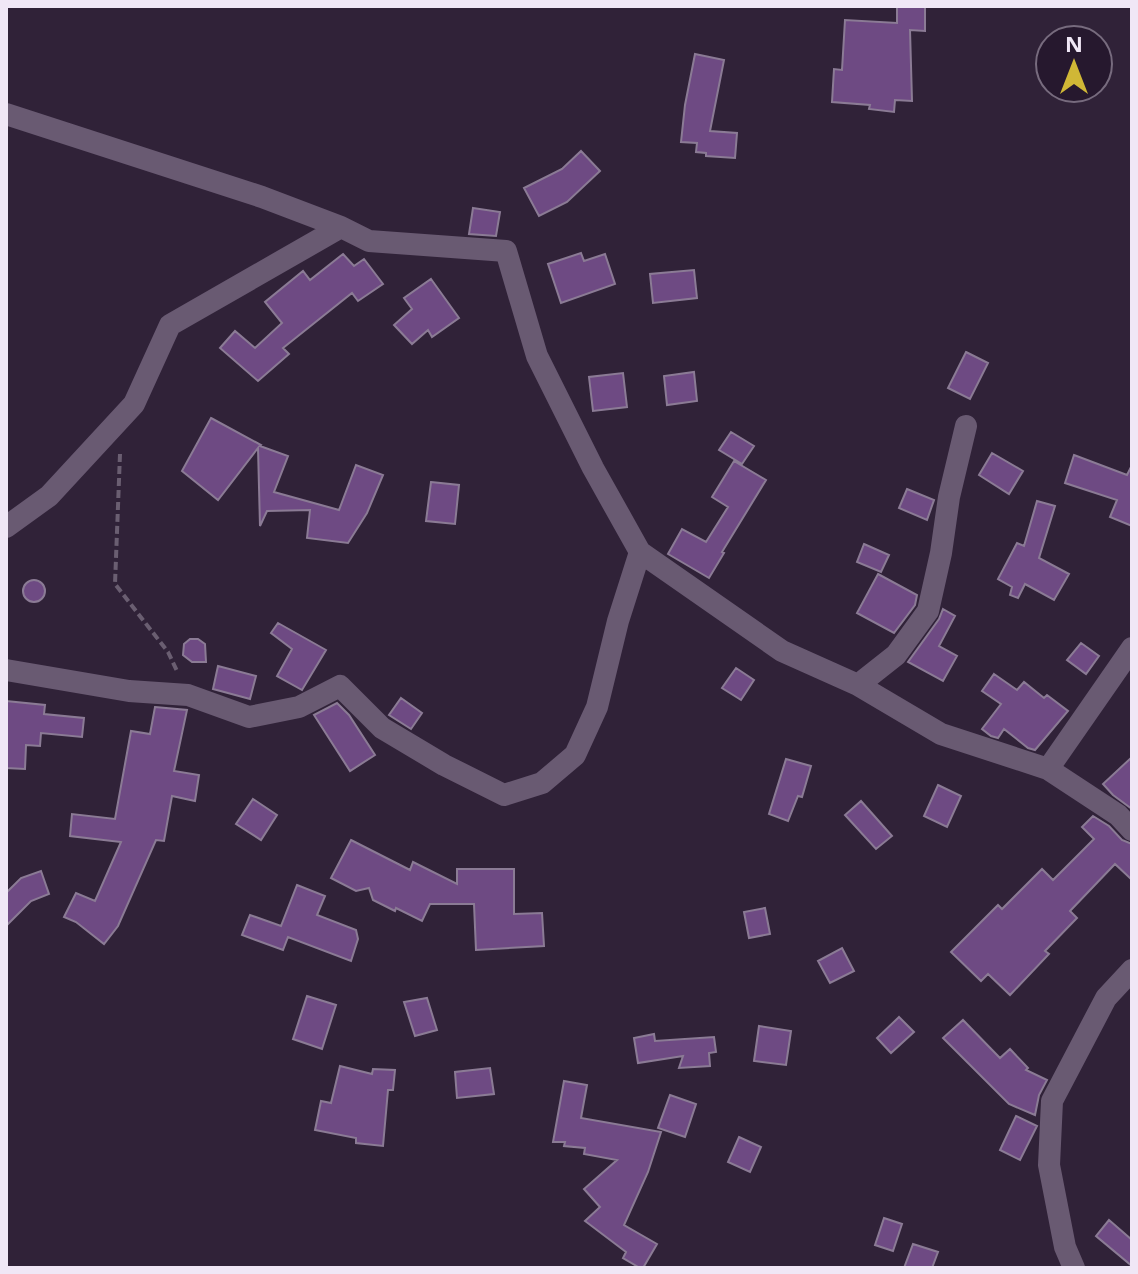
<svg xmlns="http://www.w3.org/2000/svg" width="1138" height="1274" font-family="'Open Sans',sans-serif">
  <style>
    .building { fill: #6e4a83; stroke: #8b7b95; stroke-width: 2 }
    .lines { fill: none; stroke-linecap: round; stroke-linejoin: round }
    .path { stroke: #6a5e71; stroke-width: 4; stroke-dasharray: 8 4; stroke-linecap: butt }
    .minor { stroke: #695a72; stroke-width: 22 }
  </style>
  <rect width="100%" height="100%" fill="#302238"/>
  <path class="building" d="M897 6H925V31L910 30 912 101 895 100 894 112 869 109 870 105 832 102 834 69 842 70 845 20 897 23Z
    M695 54 724 60 710 131 737 133 735 158 706 156V153L696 152 697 143 681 142 685 105Z
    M581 151 600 171 567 202 539 216 524 188 562 169Z
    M473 208 500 212 496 236 469 234Z
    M581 253 584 261 605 254 615 284 561 303 548 264Z
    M343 254 354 266 364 259 383 284 358 301 352 293 283 348 289 354 258 381 220 348 235 331 255 348 282 323 265 302 303 271 310 280Z
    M694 270 697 298 653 303 650 274Z
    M431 279 459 318 432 337 428 330 412 344 394 325 412 309 404 298Z
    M966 352 988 363 970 399 948 388Z
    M694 372 697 401 667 405 664 376Z
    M623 373 627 407 593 411 589 377Z
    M211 418 261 445 260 446 288 456 274 492 339 510 356 465 383 475 367 513 348 543 307 538 310 510 267 511 260 526 258 448 218 500 182 471Z
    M731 432 754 446 742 464 719 450Z
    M992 453 1023 471 1009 494 979 475Z
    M1074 455 1127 475 1132 465V526L1110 517 1117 500 1065 483Z
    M734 461 766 480 722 552 724 553 709 578 668 554 682 529 706 542 728 507 712 497Z
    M431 482 459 485 455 524 426 521Z
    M907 489 934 500 927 520 899 508Z
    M1037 501 1055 506 1039 558 1069 574 1054 600 1025 584 1018 598 1010 595 1012 587 998 579 1017 543 1024 546Z
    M864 544 889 555 881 572 857 562Z
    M878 574 917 595 915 605 894 633 857 613Z
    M23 591a11 11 0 1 1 22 0a11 11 0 1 1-22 0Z
    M943 609 955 616 939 646 957 656 943 681 908 662 939 619Z
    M278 623 326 650 302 690 277 676 292 649 271 633Z
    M190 639H198L205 644 206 662H192L183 655 184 644Z
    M1081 643 1099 656 1086 674 1067 660Z
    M218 666 256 676 250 699 213 689Z
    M736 668 754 680 741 700 722 688Z
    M994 674 1017 690 1024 682 1044 698 1047 695 1068 711 1035 750 1028 748 1004 729 998 738 991 736 982 729 1001 704 982 691Z
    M401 698 422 713 411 729 389 715Z
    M6 701 45 705 44 714 84 718 82 737 41 733 40 746 26 745 25 769 6 768Z
    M337 703 349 715 375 755 350 771 314 715Z
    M155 707 187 710 174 771 199 775 195 801 172 796 164 841 156 840 118 926 104 944 76 922 64 917 76 893 95 901 121 842 70 836 72 814 115 819 131 731 150 734Z
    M1132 757V809L1113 795 1103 784Z
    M786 759 811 766 802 797 798 796 788 821 769 814Z
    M938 785 961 796 947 827 924 816Z
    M253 799 277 815 261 840 236 824Z
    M861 801 892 836 876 849 845 815Z
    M1093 816 1109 826 1122 840 1132 844V880L1115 864 1070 911 1077 918 1045 951 1049 954 1010 995 988 974 981 981 951 952 998 905 1002 909 1042 869 1053 880 1094 839 1082 827Z
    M351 840 410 870 413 862 457 884V869H514V914L542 913 544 946 476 950 474 904H430L422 921 396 908 395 911 373 900 369 888 356 891 331 878Z
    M41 871 49 894 31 901 6 926V893L21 878Z
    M297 885 325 896 317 915 356 930 358 939 351 961 288 937 283 950 242 935 250 915 281 926Z
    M765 908 770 934 749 938 744 912Z
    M842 948 854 971 830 983 818 961Z
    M307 996 336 1005 322 1049 293 1039Z
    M427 998 437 1030 415 1036 404 1002Z
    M899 1017 914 1032 891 1053 877 1038Z
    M963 1020 1000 1058 1010 1049 1028 1068 1026 1070 1047 1080 1039 1095 1035 1115 1009 1104 943 1038Z
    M759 1026 791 1031 786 1065 754 1061Z
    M654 1034 655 1041 714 1037 716 1052 709 1053 710 1066 679 1068 683 1056 638 1063 634 1038Z
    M340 1066 372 1074 373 1069 395 1070 393 1090H388L383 1146 356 1143V1138L315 1130 321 1101 331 1103Z
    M490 1068 494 1094 457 1098 455 1072Z
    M564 1081 587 1085 581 1118 661 1132 648 1172 624 1225 657 1244 643 1268H640L623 1258 626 1252 585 1221 600 1207 584 1189 617 1160 584 1154 585 1148 564 1146 565 1142H553Z
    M670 1095 696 1104 685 1137 658 1128Z
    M1016 1116 1037 1126 1020 1160 1000 1150Z
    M739 1137 761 1147 750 1172 728 1162Z
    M884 1218 902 1224 893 1251 875 1245Z
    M1109 1220 1132 1240V1266L1096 1236Z
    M913 1244 938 1252 932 1268H904Z"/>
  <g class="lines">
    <path class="path" d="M120 454 115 584 168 652 178 673"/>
    <path class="minor" d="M6 114 262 197 341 227 369 241 506 251 537 356 593 468 640 552 782 651 858 685 941 734 1048 769 1118 815 1132 830
      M6 527 49 496 134 404 170 325 341 227
      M6 670 129 691 188 695 249 717 299 707 340 686 382 728 444 765 504 795 542 783 575 755 597 707 618 621 640 552
      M858 685 896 655 928 611 941 553 949 497 966 426
      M1048 769 1132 648
      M1074 1268 1065 1247 1049 1165 1052 1101 1106 998 1132 970"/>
  </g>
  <rect width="1138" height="1274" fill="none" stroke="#f0e7f6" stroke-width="16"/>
  <g transform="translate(1074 64)"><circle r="38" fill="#26182e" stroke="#776b7e" stroke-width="2"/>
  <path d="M0-6L14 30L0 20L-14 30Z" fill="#d0b736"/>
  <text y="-12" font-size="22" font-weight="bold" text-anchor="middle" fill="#f0e7f6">N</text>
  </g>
</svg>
